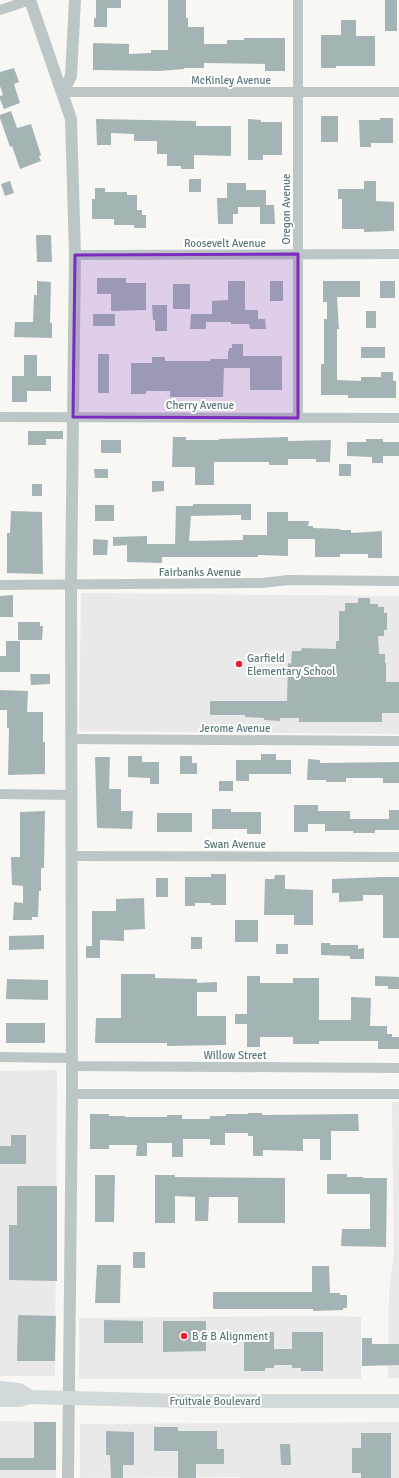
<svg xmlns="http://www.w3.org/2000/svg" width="399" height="1478" font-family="Signika,sans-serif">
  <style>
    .built { fill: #e8e9e8 }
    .building { fill: #a4b4b5 }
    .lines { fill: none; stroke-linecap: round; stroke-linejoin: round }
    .minor { stroke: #bdc6c7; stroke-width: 10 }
    .tertiary { stroke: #bdc6c7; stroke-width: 12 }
    .secondary { stroke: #d1d9da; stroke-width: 14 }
    .marked { fill: #7b2cbf; fill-opacity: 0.2; stroke: #7b2cbf; stroke-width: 3; stroke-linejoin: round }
    .poi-dot { fill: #ef1d2d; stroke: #fff; stroke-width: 1.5 }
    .labels { text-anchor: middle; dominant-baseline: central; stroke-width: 4; stroke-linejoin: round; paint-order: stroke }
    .street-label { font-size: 11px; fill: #5c787c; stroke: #fff }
    .poi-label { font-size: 11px; fill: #5c787c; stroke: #fff; text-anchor: start }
  </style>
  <rect width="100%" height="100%" fill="#f8f7f4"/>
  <path class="built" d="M81 593 399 596V734L79 731Z
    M57 1070 55 1376H0V1071Z
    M392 1102H399V1378H388L389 1292 394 1253Z
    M333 1316 361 1317V1379H79V1318Z
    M0 1421 56 1422V1478H0Z
    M399 1422V1478H240V1477L80 1478V1424Z"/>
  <path class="building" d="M96 0H121V8H107V27H94V18H96Z
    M168 0H186V18H188V27H204V44H227V40H244V38H285V71H265V64L204 63V68H184V69L159 71 93 70V43L129 44V54L151 53V50H168Z
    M385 0H397V31H385Z
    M341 20H356V36H375V66H336V68H321V35H341Z
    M14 68 19 82 14 84 20 103 4 109 0 99V96L3 95 0 86V72Z
    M11 111 17 128 31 124 41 155 39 156 41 161 20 169 12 146 10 147 0 118V115Z
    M321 116H338V142H321Z
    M380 118H393V143H371V147H360L359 120H380Z
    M96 119 196 121V126H231V156L194 155V169H181V166H167V154H157V141H134V134L111 133V145H97Z
    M248 119 261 120V122H282V155H263V160H248Z
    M189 179H201V192H189Z
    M10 181 14 193 5 196 1 184Z
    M364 181H376V201L394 202V231L364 232V229H342V199H338V189H364Z
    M227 183H246V190H266V205H274L275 224H260V207H238V214H233V224H218L217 198H227Z
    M95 188H105V192H127V195H137V210H142V215H146V228H134V225H114V219H92V199H95Z
    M36 235H51L52 262H37Z
    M97 278H126V283H146V310L111 311V294H97Z
    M37 281 51 282 50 323H52V338L14 337 15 322H33L34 295H37Z
    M228 281H245V310H258V319H265L266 329H250L249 324H231V322H206V329H190L191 314H212V301L228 300Z
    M270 281H283V301H270Z
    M323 281H360V297H337L339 329H337V380L361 381V377H381V372H393V381H396V398H348V395H321V364H324V319H327V302H323Z
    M380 281H395V298H380Z
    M173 284H190V309H173Z
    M152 305H167V331H155V320H153Z
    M366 311H376V328H366Z
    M93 314H115V326H93Z
    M232 344H243V356H282V390H250V368H224L223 397H170V391H146V394H131V363H152V357H165V361H210V359H228V351H229V348H232Z
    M361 347H385V358H361Z
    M98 354H109V393H98Z
    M24 355H37V376H51V391H27V402H12V376H24Z
    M28 431H63V439H46V445H28Z
    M173 437H186V440H219V439L288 437V441L331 440 330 462H316V459H288V465H269V462H214V485H195V467H172Z
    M366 439H383V442H399V456H383V463H372V457L347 456V442H366Z
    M101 440H121V453H101Z
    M339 464H351V476H339Z
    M94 469H108V478H95Z
    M152 481H164V491L152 492Z
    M32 484H42V496H32Z
    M193 504H251V520H241V515L191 516 189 541 243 540V535H267V512H288V521H309L308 526H313V528L341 529 340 530H351V533L382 531V558H368V554H340V557H315V539H288V556L258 555V557H162V563L127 562V545L113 546V537L147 536V544H175L176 506H193Z
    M95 505H114V521H95Z
    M11 511 42 512 43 574 7 573V533H10Z
    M93 539 108 540 107 555H93Z
    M13 595V617H0V596Z
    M358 598H370V604H378V607H384V613H387V630H384V636H378L379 654H385V663H386V682H399V713H382V722H299V718H280V721L264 720V718L245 717V715H210V701H287L288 663 291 664 292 651H301L302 648 336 649V641H339V611H345V603H358Z
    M18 622H40V626H43L42 640H18Z
    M6 641H20V672H0V656H6Z
    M30 674H50V684L31 685Z
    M0 690 28 691 27 712H43V742H45V774L8 775 9 728H7V710H0Z
    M261 754H276V760H291V774H249V781H236V760H261Z
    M128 756H142V762H159V784H150V778L128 777Z
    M180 756H192V763H197V774H180Z
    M95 757H110L109 789H121V811H133L132 829 97 828Z
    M308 759 320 760V763L399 762V783H383V778H346V782H326V780H307Z
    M219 781H233V791H219Z
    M294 805H318V811H350V819H389V810H399V830H375V833H353V831H325V824H308V832H294Z
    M212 809H231V812H261V834H247V829H212Z
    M45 811 44 868H41V891H39L38 917H32V920H13L14 902 23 903V886L12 885 11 857H20V812Z
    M157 813H192V832H157Z
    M211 874H226V905H211V903H195V906H185V877H211Z
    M275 875H285V889L313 890V925H294V915H264L265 879H274Z
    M383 877H399V938H383V895H363V901L339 902V893H332V879Z
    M156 878H168V897H156Z
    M144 898 145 929 124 930V941L100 940V958H86V946H92V911H116V899Z
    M235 920H258V942H235Z
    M44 935V949L9 950V936Z
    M191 937H202V949H191Z
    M321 943H330V945H358V949L364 948V959H350V956L321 955Z
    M276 944H288V954H276Z
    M121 974H155V978L197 979V983L217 982V992H197V1016H226V1045L167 1046V1043H95L96 1018H121Z
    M247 976H260V983H293V978H319V1020H351V997L371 998 370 1026H387V1034H392V1037H399V1049H378V1041H319V1044H293V1037H260V1047H247V1024H235V1014H247Z
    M375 976 399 977V989H388V986H375Z
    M7 979 48 980V1000L6 999Z
    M6 1023H45V1043H6Z
    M248 1113H262V1115L358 1114 359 1131H331V1160H320V1139H303V1151L263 1150V1156H253V1136H248V1133H225V1145H210V1139H183V1157H172V1143H147V1156H136L137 1145H109V1149H90V1114H109V1116H125V1117H167V1115H182V1119H210V1116H226V1114H248Z
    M11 1135H26V1164H0V1146H11Z
    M327 1174H347V1177H363V1178H387L386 1247 341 1246 342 1229H370V1194H327Z
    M95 1175H115L114 1222H95Z
    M155 1175H175V1177L285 1178V1223H238V1197H209L208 1221H195V1197L175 1196V1223H155Z
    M17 1186H57V1281L9 1280V1225H17Z
    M133 1252H145V1268H133Z
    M97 1265H121L120 1303H95Z
    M312 1266H329L330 1293H340V1295H347V1308H343V1310L313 1311V1309H213V1292H312Z
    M18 1315 56 1316 55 1361H17Z
    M104 1320 143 1321V1343H104Z
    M163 1321H206V1351L163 1352Z
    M244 1332H274V1349H292V1332H323V1371H301V1368H292V1365H274V1368H265V1371H244Z
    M362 1338H372V1344H399V1365L362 1366Z
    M34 1422H56V1470H0V1458H34Z
    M154 1427H178V1431H217V1449H224V1464H196V1478H178V1451H154Z
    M106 1431 134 1432V1465H123V1478H111L110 1455H106Z
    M361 1433H391V1478H361V1473H352V1448H361Z
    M280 1444H290L291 1465H281Z"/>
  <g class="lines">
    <path class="minor" d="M0 10 30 0
      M63 92H399
      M75 255 399 254
      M0 417 399 418
      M298 418V0
      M0 585 262 583 288 580 399 581
      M71 739 399 741
      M0 794 72 795
      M71 856 399 857
      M0 1057 71 1058
      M71 1066 399 1068
      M72 1094H399"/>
    <path class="tertiary" d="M30 0 71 119 75 255 71 584 72 1094 68 1478
      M63 92 71 76 75 0"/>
    <path class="secondary" d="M0 1388 19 1390 30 1397
      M0 1400H19L30 1397 188 1401H399"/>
  </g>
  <path class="marked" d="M298 254V418L73 417 75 255Z"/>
  <g class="poi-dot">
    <circle cx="239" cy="664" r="4"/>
    <circle cx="184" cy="1336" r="4"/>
  </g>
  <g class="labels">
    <g class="street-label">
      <text x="231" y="80">McKinley Avenue</text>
      <text transform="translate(286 209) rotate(-90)">Oregon Avenue</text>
      <text x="225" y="243">Roosevelt Avenue</text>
      <text x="200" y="405">Cherry Avenue</text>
      <text x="200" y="572">Fairbanks Avenue</text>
      <text x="235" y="728">Jerome Avenue</text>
      <text x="235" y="844">Swan Avenue</text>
      <text x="235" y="1055">Willow Street</text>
      <text x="215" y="1401">Fruitvale Boulevard</text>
    </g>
    <g class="poi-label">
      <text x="247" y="658">Garfield<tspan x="247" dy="13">Elementary School</tspan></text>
      <text x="192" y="1336">B &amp; B Alignment</text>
    </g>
  </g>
</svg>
